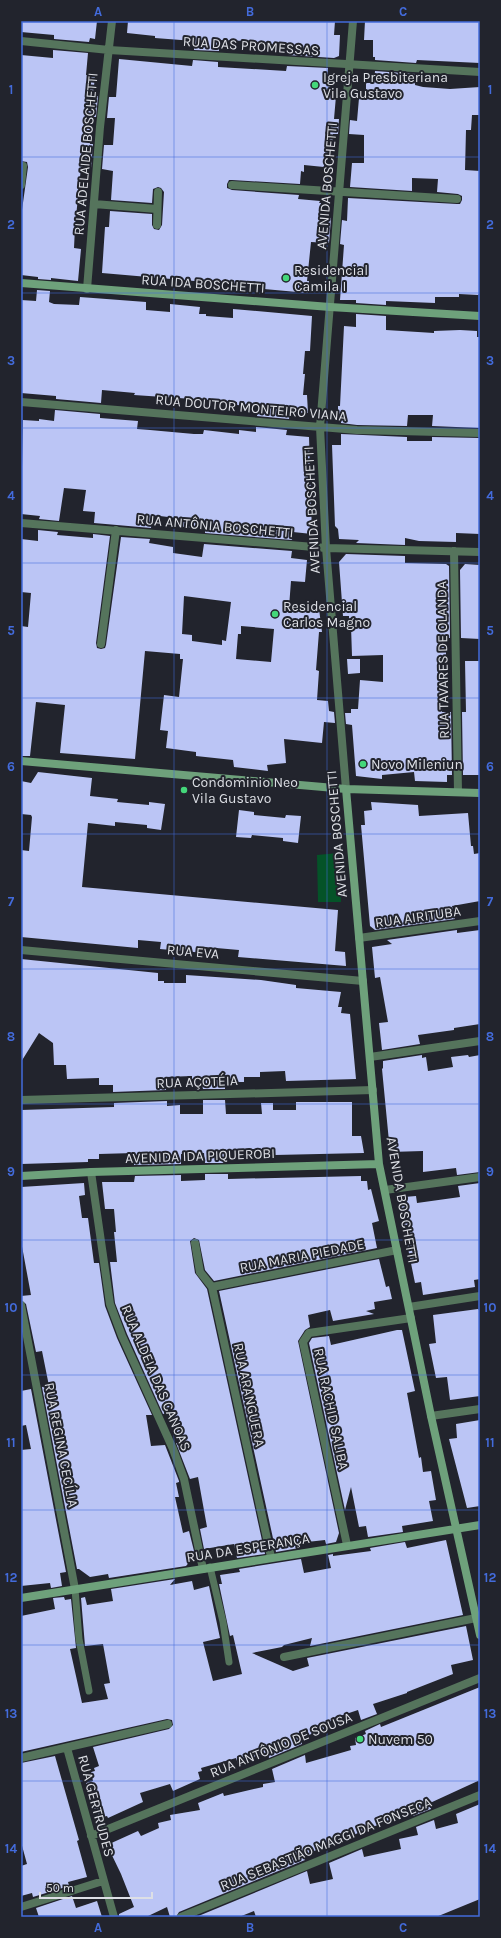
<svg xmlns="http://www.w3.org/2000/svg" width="501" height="1938" font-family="Karla,sans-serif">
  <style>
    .green { fill: #045328 }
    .building { fill: #bbc5f5; fill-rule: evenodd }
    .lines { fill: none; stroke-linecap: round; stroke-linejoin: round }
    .lane { stroke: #55745c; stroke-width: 7 }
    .street { stroke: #55745c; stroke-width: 8 }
    .secondary { stroke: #6ea17b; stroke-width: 8 }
    .grid { fill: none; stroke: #436bdb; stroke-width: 1; stroke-opacity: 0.55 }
    .poi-dot { fill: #44d77a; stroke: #22242d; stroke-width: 1.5 }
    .labels { text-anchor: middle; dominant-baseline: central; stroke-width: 4; stroke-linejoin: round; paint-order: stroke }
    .street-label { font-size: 14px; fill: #dddfe5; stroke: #22242d }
    .poi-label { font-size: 14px; fill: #dddfe5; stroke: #22242d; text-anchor: start }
    .neatline { fill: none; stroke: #436bdb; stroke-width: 1.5 }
    .grid-label { font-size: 13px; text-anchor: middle; font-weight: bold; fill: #436bdb }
  </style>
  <rect width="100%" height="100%" fill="#22242d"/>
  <path class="green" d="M338 853 341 902H318L317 855Z"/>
  <path class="building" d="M21 21H97L95 39 90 38 89 42 54 39V35L21 32Z
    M128 21H335L334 35H340L339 56 334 58 288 55 289 47 246 41 219 40V51L194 50V41L155 38V36L127 33Z
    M365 21H480V63L417 60 416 63 375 60V57H373V40H364Z
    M53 50 88 53 86 75 95 76 93 96H98L96 117H92L91 128 90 144H93L91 168 81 167 75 227 74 248 81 249 78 281 51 278V280L38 279V277L21 275V217L28 167 27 162 21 161V55L53 58Z
    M119 59 192 66 193 60 218 62V67L286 71 287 66 328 68 327 79H333L331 95 336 96 334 119H339L338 134H333L331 157 325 156 324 167 304 165V172L301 171 300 184 232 180H229L227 184V188L232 190 299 195 298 199 320 201 319 203H321L320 216 331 218 329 243 311 242 307 281H309L308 293 264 289 265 286 229 283V284L102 273 105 227H109L110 211 152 214V225L154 229 159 230 162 225 164 192 161 188 158 187 153 189 152 203 111 200 113 171 102 169 104 145H113L115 118H107L109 97H116Z
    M375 71 416 74 415 85 423 87 450 89 480 87V115H472L471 130H466L465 170 480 171V293L478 295 459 294V297H435V303L386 301V305L356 303V300H340L344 245 340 244 342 220 347 221 348 198 457 204H460L462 200V196L458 194 437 192 438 179 412 178V191L350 187 352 163H364V135L349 134 350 120 357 121 359 98 366 99V83H374Z
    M37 290 50 291 49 302 54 304 79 305 80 297 146 302V310L170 312V304L200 307 199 314H206V316L233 318V309L312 316 310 351H305L303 374H305L303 395H307L308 413 290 412 289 419 257 416 258 407 237 405V402L134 395 135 393 102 390 101 403 56 399V396L21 393V300L36 301Z
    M356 314 386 316V330L434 333V331L460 330 477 331V337H480V428L432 426 433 415H408L407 426 357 425 341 423V421H338V406H340L344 326 356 327Z
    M55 410 100 414V418L138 421 137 429 150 430 194 434H203L204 430 239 434V430L256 432V427L287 430 286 435 309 437 312 534 293 532 292 540 205 533V529L175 526 176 518 152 515 151 528 94 523 95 512 83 511 86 490 64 488 59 521 39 519 40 516 21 514 23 420 39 421V419L54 421Z
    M341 434 407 437V441H432V437L480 438V534L456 533V542L419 541 405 538V545L356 543 359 540 339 539 338 529 335 526 332 445H341Z
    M38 530 58 532 57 535 93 538V534L110 536 96 643 97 648 101 649 105 648 106 645 121 537 150 539 149 543 173 547V553L202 557 204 544 292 551 291 558 307 560 305 582 291 581 289 607 319 609 322 632H319L316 670 319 671 317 700 328 701 329 711 334 712 335 723 324 722 322 743 284 739 286 763 267 765 268 771 234 767 233 760 196 756V752L166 748 168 731 160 730 164 695 179 697 183 659H180V654L145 651 135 759 60 753 65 705 36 702 30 756H21V626L28 627 31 593 21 592V539L38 541ZM184 596 231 602 226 641 222 640V645L192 641V635L182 634ZM241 626 274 629 271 662 236 659 238 634H241Z
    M346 554 405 556V563L446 564 449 566 450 638H446V670L443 671 442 712H451L452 775H447V782L415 781 414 772 382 775V779L356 776 352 725 346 724 345 713H351V709H358L360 680 383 682V655L352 656 351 626H349V616H343L339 562Z
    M465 564 480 565V639L461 638 460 570Z
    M347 659H360V673L348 674Z
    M465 661H480V775H463L462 712H466Z
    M38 772 92 778 90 796 118 799 117 802 149 805V802L165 804 161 830 147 828V825L115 822V826L88 823 82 887 338 910 335 951 345 952 346 966 238 957 239 950 205 947V953L160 949 161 942 138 940V948L21 937V850L29 851 32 817 31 815 21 814V781L31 783Z
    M371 802 418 805 419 816 468 813 471 846H473L474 854 480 853V901L452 906 455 919 375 930 370 926 361 825H365L364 811 372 810Z
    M239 810 254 812V815L285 818 286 815 301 816 298 843 283 841V838L252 835 251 838 236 837Z
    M457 930V933L480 930V1024L454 1028V1030L418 1035 420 1044 382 1050 379 1023 388 1022 380 977 375 978 372 947 392 944 387 940Z
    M21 959 158 973V981H164V983H186V975L261 980 296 985V988L341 992 338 1007H342L341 1013 350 1014 356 1079 286 1081 285 1071 260 1072V1077H244V1082H225V1089H203L201 1079H192V1076L166 1077V1090L113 1092V1085H99V1078L67 1079 66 1065H54L53 1043 39 1033 21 1062Z
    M422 1055V1058L426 1057 428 1071 453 1067 451 1057 468 1055 469 1057 480 1055V1172L457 1175 456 1168 423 1172V1151L390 1152 382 1069 383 1068V1061Z
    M203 1100H225L226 1114H262L261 1103H273V1110H296V1102H352V1136H361L364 1153 275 1155 274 1149H251L227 1150 228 1163H205L204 1153 181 1154V1164L134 1165V1153L99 1154V1159H88V1162L21 1164V1110L114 1107V1103L167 1101V1106L180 1105V1114H203Z
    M205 1174H228V1179L361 1176V1181H367L368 1190 371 1189 379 1221 372 1223 377 1248 214 1281 205 1270 199 1240 194 1238 190 1241 195 1273 207 1289 265 1554 237 1558 234 1544 204 1549 200 1529 207 1527 198 1477 190 1479 176 1443H181L169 1413 163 1414 127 1334 115 1303 110 1262H117L114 1232H116L114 1209H105L102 1182H134L135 1176 181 1175V1181L205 1180Z
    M84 1183 85 1195 79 1196 82 1218H88L94 1263H99L105 1306 117 1338 152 1415H146L151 1446 165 1445 179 1481V1482L176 1483 179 1497H175L183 1533 189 1531 194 1551 192 1559 186 1566 109 1578 108 1574 90 1577 79 1569H77L42 1387 49 1386 42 1351 36 1352 26 1304 21 1300V1296L31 1295 21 1241V1187Z
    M480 1183V1279L474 1280 475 1287 423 1295 421 1282 415 1283 399 1204 404 1197 416 1196 417 1203 460 1197 458 1186Z
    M379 1259 386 1287 389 1286 392 1299 374 1302 375 1309 366 1311 374 1314 333 1321 330 1310 308 1315 310 1327 305 1330 298 1341 339 1533 336 1542 326 1544 325 1540 298 1543 299 1548 276 1552 219 1291Z
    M478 1309 480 1311V1396L450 1400 447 1377 436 1378 429 1344 436 1343 433 1315Z
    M397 1330H402L415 1391 407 1393 419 1458 421 1457 423 1472 431 1471 436 1500 429 1501 433 1521 402 1526 403 1532 368 1537 366 1526 359 1527 351 1487 345 1510 309 1343 312 1338 329 1336 331 1345Z
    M31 1389 66 1572 60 1573 62 1586 51 1588 50 1583 21 1586V1450L31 1449 26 1425 21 1426V1391Z
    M480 1420V1506L467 1508 449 1439 457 1438 456 1424Z
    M446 1540 463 1615 310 1646 312 1638 284 1645 282 1647 252 1653 293 1671 309 1666 307 1658 466 1626 473 1660 451 1665 453 1674 407 1692V1693L373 1704 377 1714 361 1720 358 1710 337 1717V1719L322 1724 324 1729 301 1738 302 1744 269 1758 268 1752 238 1764 236 1758 201 1768 202 1771 198 1772 200 1779 173 1791 170 1784 140 1793 143 1802 108 1818 107 1816 99 1818 97 1808 93 1809 86 1783 93 1781 91 1772 95 1771 94 1768 99 1766 93 1747 169 1729 173 1725 172 1720 167 1719 21 1752V1616L55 1609 53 1598 64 1597 65 1600 71 1599 76 1648 70 1649 82 1703 108 1699 104 1684 110 1683 103 1644 85 1646 81 1598 85 1597 87 1605 113 1601 111 1589 175 1579 170 1585 192 1581 194 1590 209 1586 220 1638 203 1642 213 1681 242 1674 233 1635 230 1636 219 1584H222L220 1575 240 1572 239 1569 301 1559 304 1573 331 1568 328 1555 333 1554V1556L371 1551 370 1548 405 1542 407 1548Z
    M480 1687V1780L430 1803 431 1809 413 1816 412 1811 358 1833 325 1848 324 1847 304 1855 305 1860 179 1912 176 1917H170L167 1907 146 1917H119V1914L134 1907 121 1874 107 1845 138 1831 141 1836 159 1828 158 1823 171 1820 170 1815 200 1810 198 1803 223 1793 224 1796 263 1787V1784L275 1782 272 1769 305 1755 306 1763 351 1750 350 1746 356 1745 355 1738 366 1734 365 1731 380 1724 381 1727Z
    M55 1756 79 1840 77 1841 87 1877 68 1882 69 1886 33 1897 32 1893 21 1896V1866L27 1864 21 1842V1763Z
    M480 1804V1899L436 1917H256L254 1911 239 1917H196L307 1871 310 1884 333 1879 329 1863 362 1849 364 1857 401 1849 399 1839 418 1835 416 1827 434 1820 436 1829 458 1823 456 1814Z
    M72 1896 76 1908 97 1901 102 1917H39L36 1908Z"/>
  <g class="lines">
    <path class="lane" d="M210 1567 223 1622 229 1662
      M75 1589 79 1639 89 1691"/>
    <path class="street" d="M21 41 109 50 480 72
      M21 185 23 166
      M232 185 457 199
      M94 204 157 209
      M157 225 158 192
      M87 289 100 127 112 21
      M21 402 357 430 480 433
      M21 523 326 548 480 552
      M454 551 458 792
      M101 644 116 530
      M346 789 326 548 320 427 353 21
      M359 938 480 921
      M21 950 363 981
      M370 1057 480 1041
      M21 1100 373 1090
      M91 1172 110 1304 122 1336 173 1449 184 1479 203 1569
      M385 1190 480 1177
      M195 1243 200 1272 212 1287 271 1557
      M212 1287 397 1250
      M21 1305 75 1589
      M409 1307 480 1296
      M431 1416 480 1409
      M347 1545 303 1342 309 1333 411 1318
      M284 1657 476 1618
      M67 1748 114 1917
      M21 1758 168 1724
      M91 1836 480 1678
      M21 1907 103 1881
      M181 1917 480 1795"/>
    <path class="secondary" d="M21 283 330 307 480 316
      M21 761 346 789 480 793
      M346 789 379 1164 431 1416 480 1635
      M21 1176 91 1172 379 1164
      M21 1598 480 1525"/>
  </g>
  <path class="grid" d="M174 21V1917M327 21V1917M21 157H480M21 293H480M21 428H480M21 563H480M21 698H480M21 834H480M21 969H480M21 1104H480M21 1240H480M21 1375H480M21 1510H480M21 1645H480M21 1781H480"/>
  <g class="poi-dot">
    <circle cx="315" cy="85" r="4"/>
    <circle cx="286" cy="278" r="4"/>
    <circle cx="275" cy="614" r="4"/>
    <circle cx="363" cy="764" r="4"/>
    <circle cx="184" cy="790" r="4"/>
    <circle cx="360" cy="1739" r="4"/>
  </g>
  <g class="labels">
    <g class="street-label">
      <text transform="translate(251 46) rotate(4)">RUA DAS PROMESSAS</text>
      <text transform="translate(86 154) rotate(-85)">RUA ADELAIDE BOSCHETTI</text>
      <text transform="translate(327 186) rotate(-85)">AVENIDA BOSCHETTI</text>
      <text transform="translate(203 284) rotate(4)">RUA IDA BOSCHETTI</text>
      <text transform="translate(251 408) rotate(5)">RUA DOUTOR MONTEIRO VIANA</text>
      <text transform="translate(312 510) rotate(-93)">AVENIDA BOSCHETTI</text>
      <text transform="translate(215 526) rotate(5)">RUA ANTÔNIA BOSCHETTI</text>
      <text transform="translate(443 660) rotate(-91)">RUA TAVARES DE OLANDA</text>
      <text transform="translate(337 834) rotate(-95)">AVENIDA BOSCHETTI</text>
      <text transform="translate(418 917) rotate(-8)">RUA AIRITUBA</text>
      <text transform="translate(193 952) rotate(5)">RUA EVA</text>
      <text transform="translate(197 1082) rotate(-2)">RUA AÇOTÉIA</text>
      <text transform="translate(200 1156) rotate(-2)">AVENIDA IDA PIQUEROBI</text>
      <text transform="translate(402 1200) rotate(80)">AVENIDA BOSCHETTI</text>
      <text transform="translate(302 1256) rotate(-11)">RUA MARIA PIEDADE</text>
      <text transform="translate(156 1378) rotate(67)">RUA ALDEIA DAS CANOAS</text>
      <text transform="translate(249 1395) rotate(78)">RUA ARANGUERA</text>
      <text transform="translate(331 1409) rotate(78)">RUA RACHID SALIBA</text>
      <text transform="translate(61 1445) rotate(79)">RUA REGINA CECÍLIA</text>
      <text transform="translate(248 1548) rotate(-9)">RUA DA ESPERANÇA</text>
      <text transform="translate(281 1745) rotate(-22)">RUA ANTÔNIO DE SOUSA</text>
      <text transform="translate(96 1806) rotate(75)">RUA GERTRUDES</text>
      <text transform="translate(326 1844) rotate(-22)">RUA SEBASTIÃO MAGGI DA FONSECA</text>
    </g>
    <g class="poi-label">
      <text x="323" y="77">Igreja Presbiteriana<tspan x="323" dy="16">Vila Gustavo</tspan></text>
      <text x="294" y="270">Residencial<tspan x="294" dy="16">Camila I</tspan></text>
      <text x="283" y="606">Residencial<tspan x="283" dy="16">Carlos Magno</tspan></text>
      <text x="371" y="764">Novo Mileniun</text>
      <text x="192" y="782">Condominio Neo<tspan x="192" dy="16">Vila Gustavo</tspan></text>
      <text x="368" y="1739">Nuvem 50</text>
    </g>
  </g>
  <rect width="501" height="1938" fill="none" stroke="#22242d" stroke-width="44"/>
  <path d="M40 1892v6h112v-6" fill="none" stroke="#dddfe5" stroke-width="2"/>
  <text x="46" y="1892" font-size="12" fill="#dddfe5" stroke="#22242d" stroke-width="3" paint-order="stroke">50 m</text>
  <rect x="22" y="22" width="457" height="1894" class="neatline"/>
  <g class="grid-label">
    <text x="98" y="16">A</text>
    <text x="250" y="16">B</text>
    <text x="403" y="16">C</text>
    <text x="11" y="94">1</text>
    <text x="490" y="94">1</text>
    <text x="11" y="229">2</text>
    <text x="490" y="229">2</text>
    <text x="11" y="365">3</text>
    <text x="490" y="365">3</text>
    <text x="11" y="500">4</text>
    <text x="490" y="500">4</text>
    <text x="11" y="635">5</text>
    <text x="490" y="635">5</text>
    <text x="11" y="771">6</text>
    <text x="490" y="771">6</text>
    <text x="11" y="906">7</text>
    <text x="490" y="906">7</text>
    <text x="11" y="1041">8</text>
    <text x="490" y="1041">8</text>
    <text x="11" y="1176">9</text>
    <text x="490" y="1176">9</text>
    <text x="11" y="1312">10</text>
    <text x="490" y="1312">10</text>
    <text x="11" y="1447">11</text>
    <text x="490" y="1447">11</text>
    <text x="11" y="1582">12</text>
    <text x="490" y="1582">12</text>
    <text x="11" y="1718">13</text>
    <text x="490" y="1718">13</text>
    <text x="11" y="1853">14</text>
    <text x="490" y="1853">14</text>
    <text x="98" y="1932">A</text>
    <text x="250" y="1932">B</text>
    <text x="403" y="1932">C</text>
  </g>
</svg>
